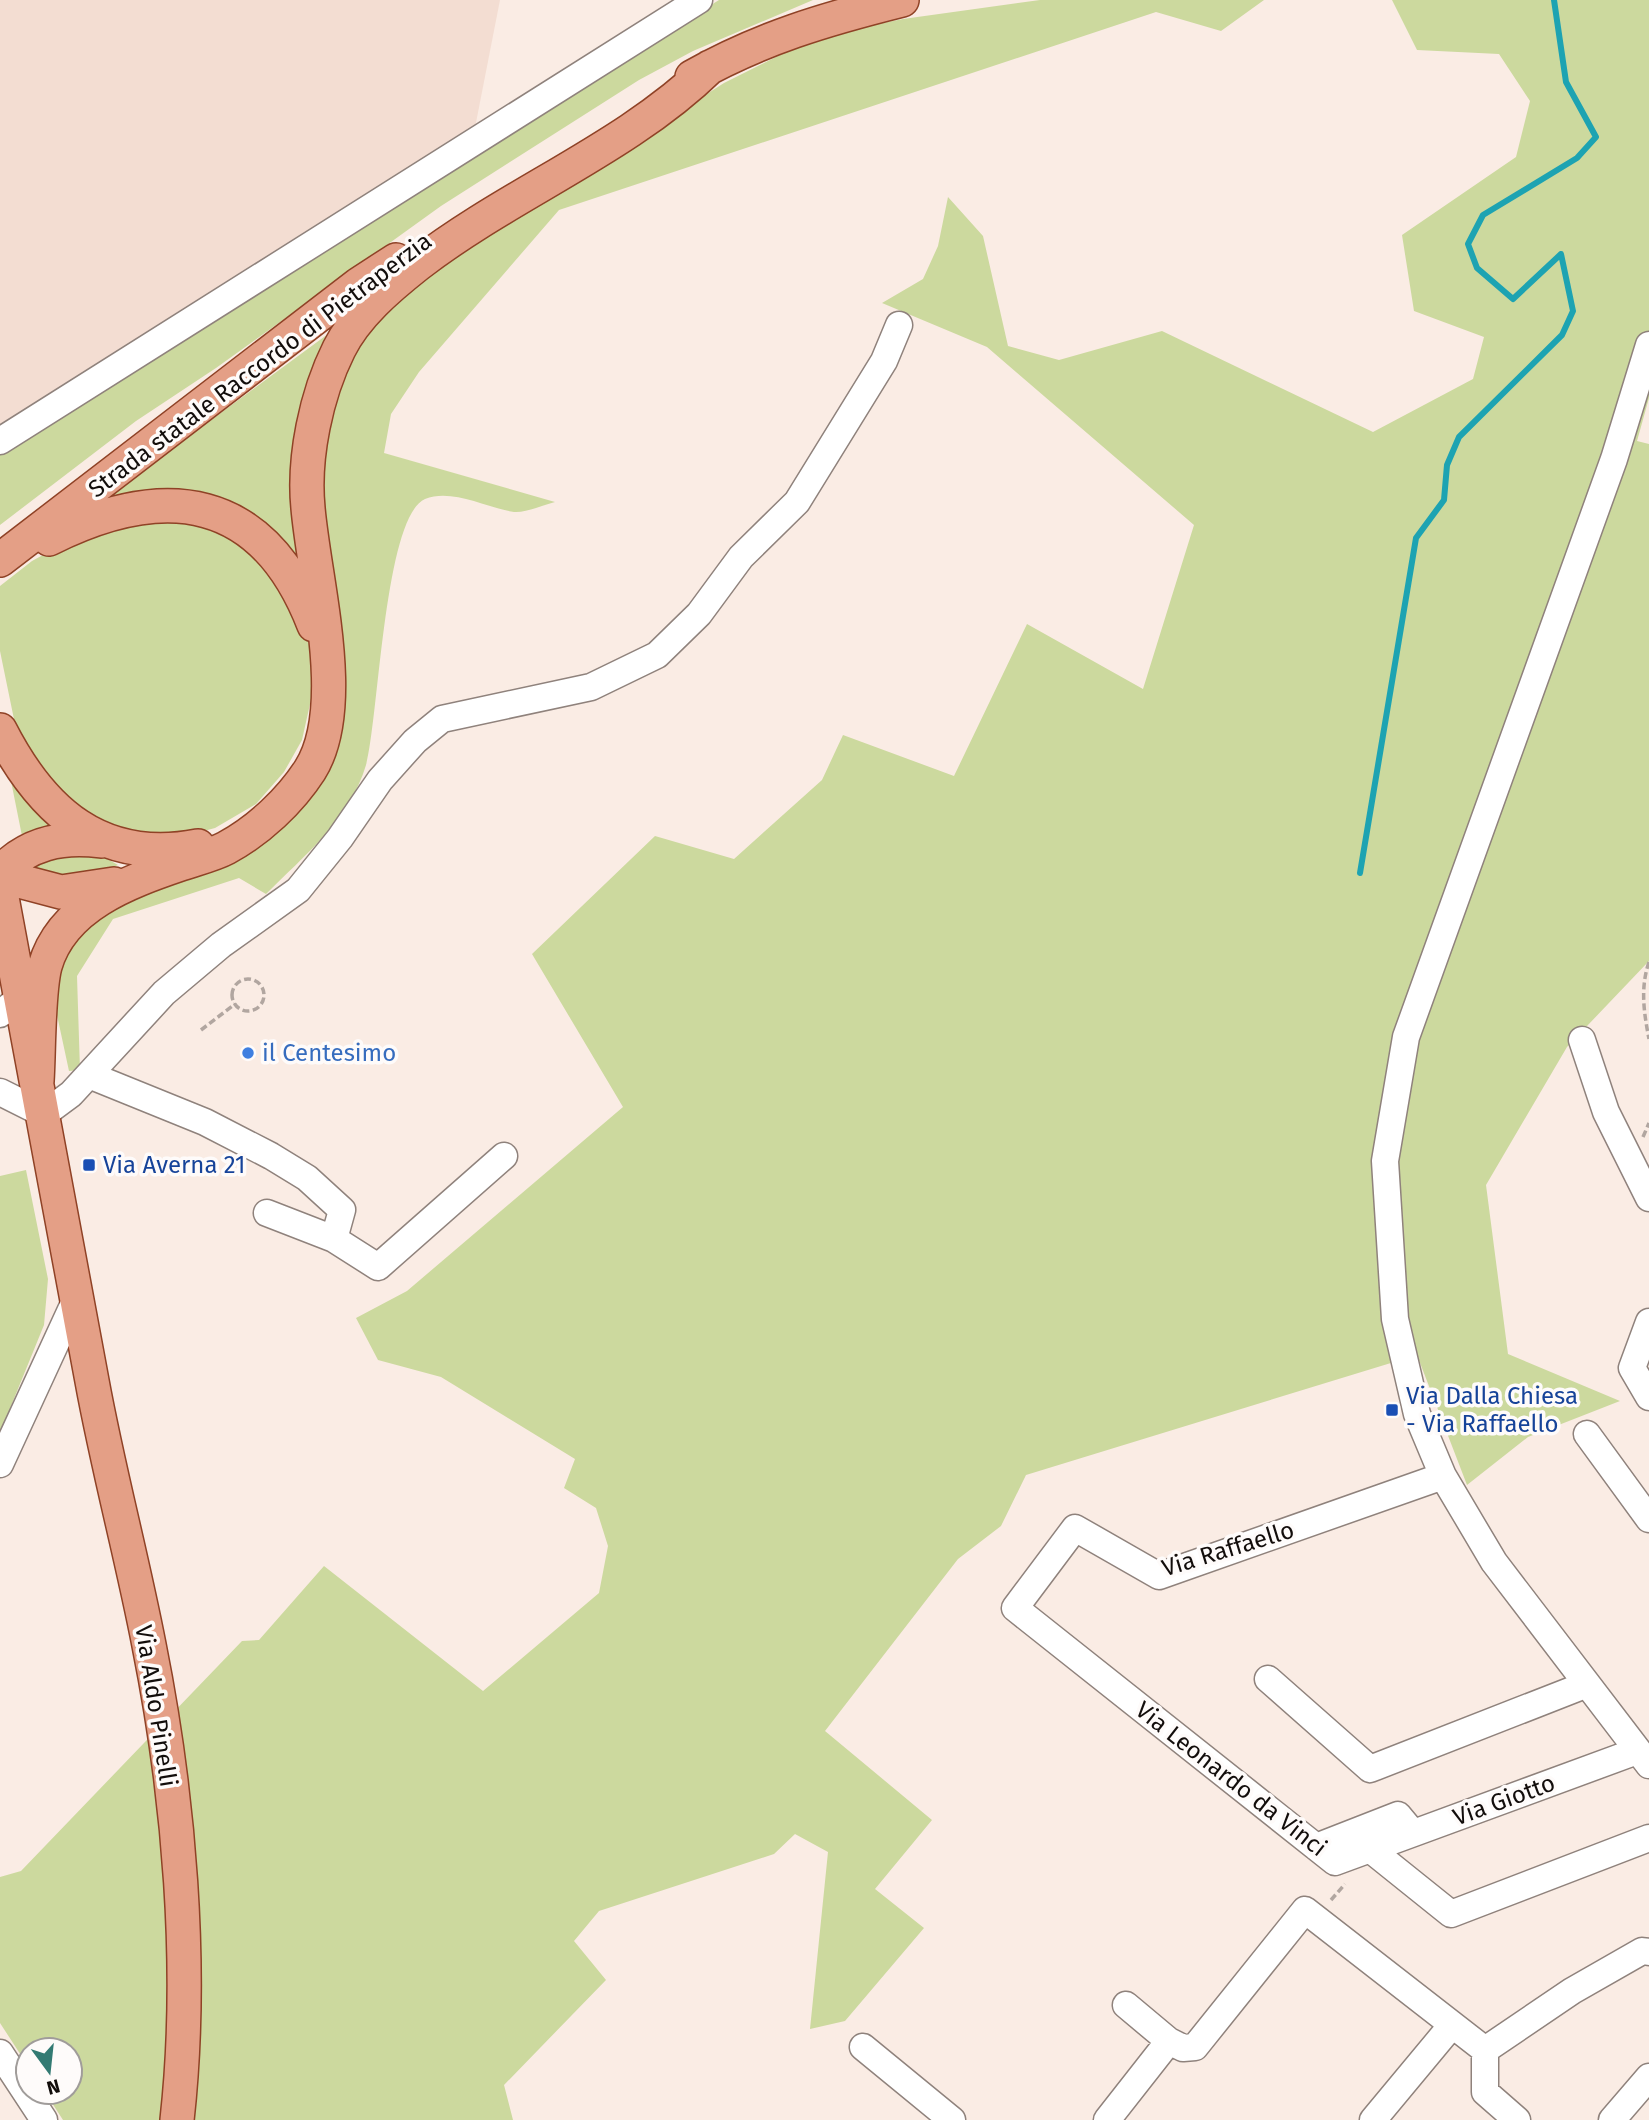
<svg xmlns="http://www.w3.org/2000/svg" width="1649" height="2120" font-family="'Fira Sans',sans-serif">
  <style>
    .built { fill: #f3ddd2 }
    .green { fill: #ccd99e }
    .lines { fill: none; stroke-linecap: round; stroke-linejoin: round }
    .stream { stroke: #1da3b2; stroke-width: 6 }
    .minor-casing { stroke: #8f827c; stroke-width: 29 }
    .major-casing { stroke: #8f4226; stroke-width: 36 }
    .path { stroke: #b1a6a0; stroke-width: 3.5; stroke-dasharray: 7 3.5; stroke-linecap: butt }
    .minor { stroke: #fff; stroke-width: 26 }
    .major { stroke: #e49f86; stroke-width: 33 }
    .shop-dot { fill: #3f7fe0; stroke: #fefbfa; stroke-width: 2.5 }
    .transit-dot { fill: #1a4fb4; stroke: #fefbfa; stroke-width: 2.5 }
    .labels { text-anchor: middle; dominant-baseline: central; stroke-width: 7; stroke-linejoin: round; paint-order: stroke }
    .street-label { font-size: 24px; fill: #120d0b; stroke: #fefbfa }
    .shop-label { font-size: 24px; fill: #366cbe; stroke: #fefbfa; text-anchor: start }
    .transit-label { font-size: 24px; fill: #164399; stroke: #fefbfa; text-anchor: start }
  </style>
  <rect width="100%" height="100%" fill="#faece4"/>
  <path class="built" d="M0 0H500L472 143 0 441Z"/>
  <path class="green" d="M719 0H813L693 51 639 80 441 206 216 368 136 421 0 525V454Z
    M1040 0H1264L1221 31 1156 12 559 210 419 372 391 414 384 453 555 502C543 505 526 513 514 512 487 508 452 488 425 499 384 517 379 718 366 765 350 819 304 856 266 894L239 878 113 919 77 976 80 1070 69 1071 54 1001 63 946 94 912 249 851 290 822 314 790 335 743 346 694 342 635 317 497 337 386 362 336 391 296 724 83 788 51 837 32 903 19Z
    M1392 0H1649V398L1637 441 1649 444V961L1567 1047 1486 1185 1508 1354 1620 1401 1528 1437 1467 1485 1417 1355 1026 1475 1001 1526 958 1559 825 1731 932 1820 875 1889 924 1928 845 2021 810 2029 828 1852 795 1834 774 1854 599 1911 574 1941 606 1980 504 2085 513 2120H63L45 2092H70V2050H28V2066L0 2023V1877L21 1871 242 1641 259 1640 324 1566 483 1691 599 1593 608 1546 596 1508 564 1488 575 1459 441 1377 378 1360 356 1318 407 1291 623 1107 532 954 655 836 734 859 822 780 843 735 954 776 1027 624 1143 689 1194 525 987 347 882 303 923 279 938 246 948 197 983 236 1008 346 1059 360 1162 331 1373 432 1473 379 1484 337 1414 311 1402 235 1516 157 1530 101 1499 54 1417 50Z
    M328 334 306 575 273 539 120 498 112 493Z
    M167 513 234 531 294 600 310 647 312 695 302 740 284 772 256 804 215 828 174 839 97 825 46 785 16 729 0 651V586L32 561 74 538Z
    M9 771 63 830 23 841Z
    M97 853 118 865C89 879 62 885 34 867 47 848 76 853 97 853Z
    M26 1170 48 1279 44 1325 0 1433V1176Z"/>
  <g class="lines">
    <path class="stream" d="M1360 873 1416 538 1444 500 1447 465 1459 437 1562 335 1573 311 1561 254 1513 299 1477 268 1468 244 1483 215 1577 158 1596 137 1566 82 1554 0"/>
    <g class="minor-casing">
      <path id="minor" d="M1649 345 1614 459 1406 1037 1385 1161 1395 1319 1417 1414 1443 1476 1494 1562 1649 1765
        M0 441 699 0
        M0 1014 21 997
        M1582 1040 1606 1112 1649 1198
        M89 1075 205 1122 271 1156 307 1178 342 1210 334 1239
        M0 1092 44 1114 71 1094 164 993 221 945 298 890 340 838 380 780 415 741 442 719 591 687 657 655 699 614 741 557 797 502 884 361 899 325
        M267 1213 334 1239 378 1267 504 1156
        M1649 1322 1632 1368 1649 1397
        M1587 1434 1649 1519
        M0 1464 77 1297
        M1443 1476 1159 1576 1075 1528 1015 1608 1335 1862 1637 1751
        M1268 1679 1370 1769 1585 1685
        M1316 1847 1398 1815 1413 1833
        M1370 1849 1451 1914 1649 1838
        M1126 2005 1169 2041
        M863 2047 952 2120
        M1485 2050 1572 1991 1642 1951 1649 1952
        M0 2053 44 2120
        M1107 2120 1169 2041 1183 2048 1195 2047 1305 1910 1485 2050V2092L1517 2120
        M1373 2120 1452 2025
        M1612 2120 1649 2077"/>
    </g>
    <g class="major-casing">
      <path id="major" d="M692 77C761 38 826 19 902 0
        M49 539C165 481 263 493 314 625
        M0 560 359 284 396 260
        M0 730C42 812 101 865 198 846
        M0 873C27 843 62 836 101 841
        M0 876 61 892 114 884
        M0 887C31 1051 60 1216 92 1381 108 1469 132 1557 149 1645 179 1795 194 1968 177 2120
        M37 1081C39 1050 38 993 45 966 62 906 128 882 181 864 195 859 213 855 226 848 259 830 290 801 310 770 350 707 314 580 308 508 303 458 316 395 339 349 356 315 388 288 417 265 510 193 626 149 710 67"/>
    </g>
    <path class="path" d="M1649 962C1640 988 1644 1013 1649 1039
      M232 995a16 16 0 1 1 32 0a16 16 0 1 1-32 0Z
      M201 1030 235 1004
      M1643 1137 1649 1123
      M1331 1900 1345 1884"/>
    <use href="#minor" class="minor"/>
    <use href="#major" class="major"/>
  </g>
  <circle class="shop-dot" cx="248" cy="1053" r="7"/>
  <g class="transit-dot">
    <rect x="82" y="1158" width="14" height="14" rx="3.5"/>
    <rect x="1385" y="1403" width="14" height="14" rx="3.5"/>
  </g>
  <g class="labels">
    <g class="street-label">
      <text transform="translate(260 365) rotate(-37)">Strada statale Raccordo di Pietraperzia</text>
      <text transform="translate(1228 1549) rotate(-17)">Via Raffaello</text>
      <text transform="translate(156 1706) rotate(81)">Via Aldo Pinelli</text>
      <text transform="translate(1231 1779) rotate(38)">Via Leonardo da Vinci</text>
      <text transform="translate(1504 1800) rotate(-20)">Via Giotto</text>
    </g>
    <g class="shop-label">
      <text x="262" y="1053">il Centesimo</text>
    </g>
    <g class="transit-label">
      <text x="103" y="1165">Via Averna 21</text>
      <text x="1406" y="1396">Via Dalla Chiesa<tspan x="1406" dy="28">- Via Raffaello</tspan></text>
    </g>
  </g>
  <g transform="translate(49 2071) rotate(165)"><circle r="33" fill="#fefbfa" stroke="#a09c9a" stroke-width="2"/>
  <path d="M0-5L12 26L0 18L-12 26Z" fill="#337a73"/>
  <text y="-10" font-size="19" font-weight="bold" text-anchor="middle" fill="#120d0b">N</text>
  </g>
</svg>
